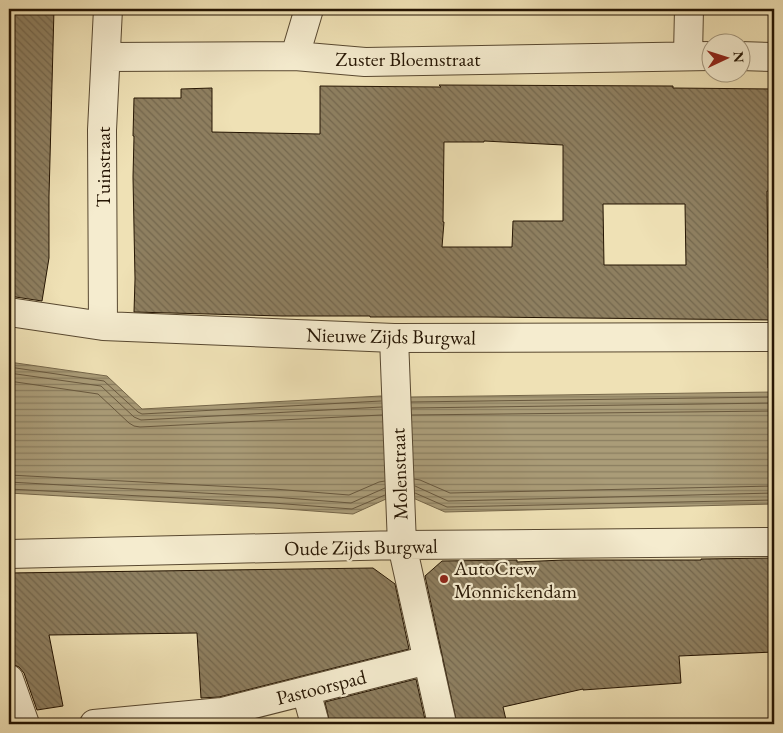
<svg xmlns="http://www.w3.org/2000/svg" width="783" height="733" font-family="'EB Garamond',serif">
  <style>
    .water { fill: url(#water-rules); stroke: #756649 }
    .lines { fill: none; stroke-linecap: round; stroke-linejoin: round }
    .shore { stroke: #68583e; stroke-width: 1 }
    .building { fill: url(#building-back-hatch); stroke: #251503; fill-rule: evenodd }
    .minor-casing { stroke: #584830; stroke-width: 30 }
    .minor { stroke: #f5eccf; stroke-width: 28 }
    .poi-dot { fill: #8f2418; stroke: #f5eccf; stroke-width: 2 }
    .labels { text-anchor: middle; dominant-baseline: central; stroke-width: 4.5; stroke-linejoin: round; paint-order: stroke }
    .street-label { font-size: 20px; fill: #251503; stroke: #f5eccf }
    .poi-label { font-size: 20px; fill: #251503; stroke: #f5eccf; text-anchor: start }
  </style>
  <defs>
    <pattern id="water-rules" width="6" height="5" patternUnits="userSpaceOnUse" patternTransform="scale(1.25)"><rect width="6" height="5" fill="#aa9c78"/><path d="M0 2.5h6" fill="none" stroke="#8a7e60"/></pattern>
    <pattern id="building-back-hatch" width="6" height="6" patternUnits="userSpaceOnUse" patternTransform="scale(1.25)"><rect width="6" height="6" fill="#8e7f60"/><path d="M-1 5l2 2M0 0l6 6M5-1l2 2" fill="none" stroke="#74674d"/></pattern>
  </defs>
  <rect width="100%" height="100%" fill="#efe1b5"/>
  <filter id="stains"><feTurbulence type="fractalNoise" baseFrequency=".004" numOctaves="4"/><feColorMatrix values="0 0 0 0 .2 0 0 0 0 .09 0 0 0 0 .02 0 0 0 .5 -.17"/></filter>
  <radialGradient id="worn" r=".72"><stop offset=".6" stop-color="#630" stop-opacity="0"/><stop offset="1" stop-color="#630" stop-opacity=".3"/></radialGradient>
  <path class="water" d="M9 362 107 376 142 409 381 396 410 397 774 392V504L445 512 413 498 386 499 353 514 273 508 9 493Z"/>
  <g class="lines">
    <path class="shore" d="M9 367 104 381 138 412 142 414 381 401
      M9 373 101 386 134 417 141 420 382 407
      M9 381 98 394 129 423 134 426 140 427 382 415
      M411 402 774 397
      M412 408 774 403
      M412 415 774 411
      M9 475 274 489 349 495 379 482 385 481
      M414 479 420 480 450 493 774 486
      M9 482 273 497 351 503 385 488
      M415 486 448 501 774 493
      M9 489 273 503 352 509 385 495
      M415 493 447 507 774 500"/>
  </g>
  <path class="building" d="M9 9H54L49 196V258L42 301 9 296Z
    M439 85 673 86V88L774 89V136H772V191H767L768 268H774V320L486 317H370V316H282L134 312 135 279 133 177 134 136H133L134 98H181V89L212 88V132L320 134V86L441 87ZM484 141 563 145V221H513L512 247H442L444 222H443L444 142H484ZM603 204H685L686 265H604Z
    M774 558V652L679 656 681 683 583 690V689L503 707 507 724H457L425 576 442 561 517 560V562L564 560H701V559Z
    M373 568 395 584 409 649 219 697 201 698 197 633 49 635 63 706 37 710 24 673 19 667 12 664H9V573Z
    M416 679 426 724H330L325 702Z"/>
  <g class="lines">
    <g class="minor-casing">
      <path id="minor" d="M688 55 689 9
        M295 56 309 9
        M740 56 774 57
        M106 57 295 56 365 62 710 56
        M9 312 103 326 394 338 774 337
        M103 326 102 130 108 9
        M394 338 402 545 442 724
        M9 554 402 545 774 542
        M9 679 25 724
        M306 691 315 724
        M94 724 222 712 428 660"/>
    </g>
    <use href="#minor" class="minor"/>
  </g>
  <circle class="poi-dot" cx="444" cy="579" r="5"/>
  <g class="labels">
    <g class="street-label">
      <text x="408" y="59">Zuster Bloemstraat</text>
      <text transform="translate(103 167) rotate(-90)">Tuinstraat</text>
      <text transform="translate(391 336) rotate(1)">Nieuwe Zijds Burgwal</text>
      <text transform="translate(399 474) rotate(-92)">Molenstraat</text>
      <text transform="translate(361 547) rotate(-1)">Oude Zijds Burgwal</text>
      <text transform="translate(321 687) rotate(-14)">Pastoorspad</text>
    </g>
    <g class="poi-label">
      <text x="454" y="568">AutoCrew<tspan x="454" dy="23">Monnickendam</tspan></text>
    </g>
  </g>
  <rect width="783" height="733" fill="none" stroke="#efe1b5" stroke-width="30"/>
  <rect x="10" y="10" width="763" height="713" fill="none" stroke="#251503" stroke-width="2.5"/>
  <rect x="15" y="15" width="753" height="703" fill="none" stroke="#251503"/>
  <g transform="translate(726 58) rotate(86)"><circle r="24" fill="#f5eccf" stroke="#a2967d"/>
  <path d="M0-4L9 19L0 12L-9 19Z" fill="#8f2418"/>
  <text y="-8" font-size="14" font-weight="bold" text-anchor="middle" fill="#251503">N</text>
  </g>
  <rect width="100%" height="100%" filter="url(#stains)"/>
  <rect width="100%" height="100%" fill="url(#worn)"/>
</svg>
